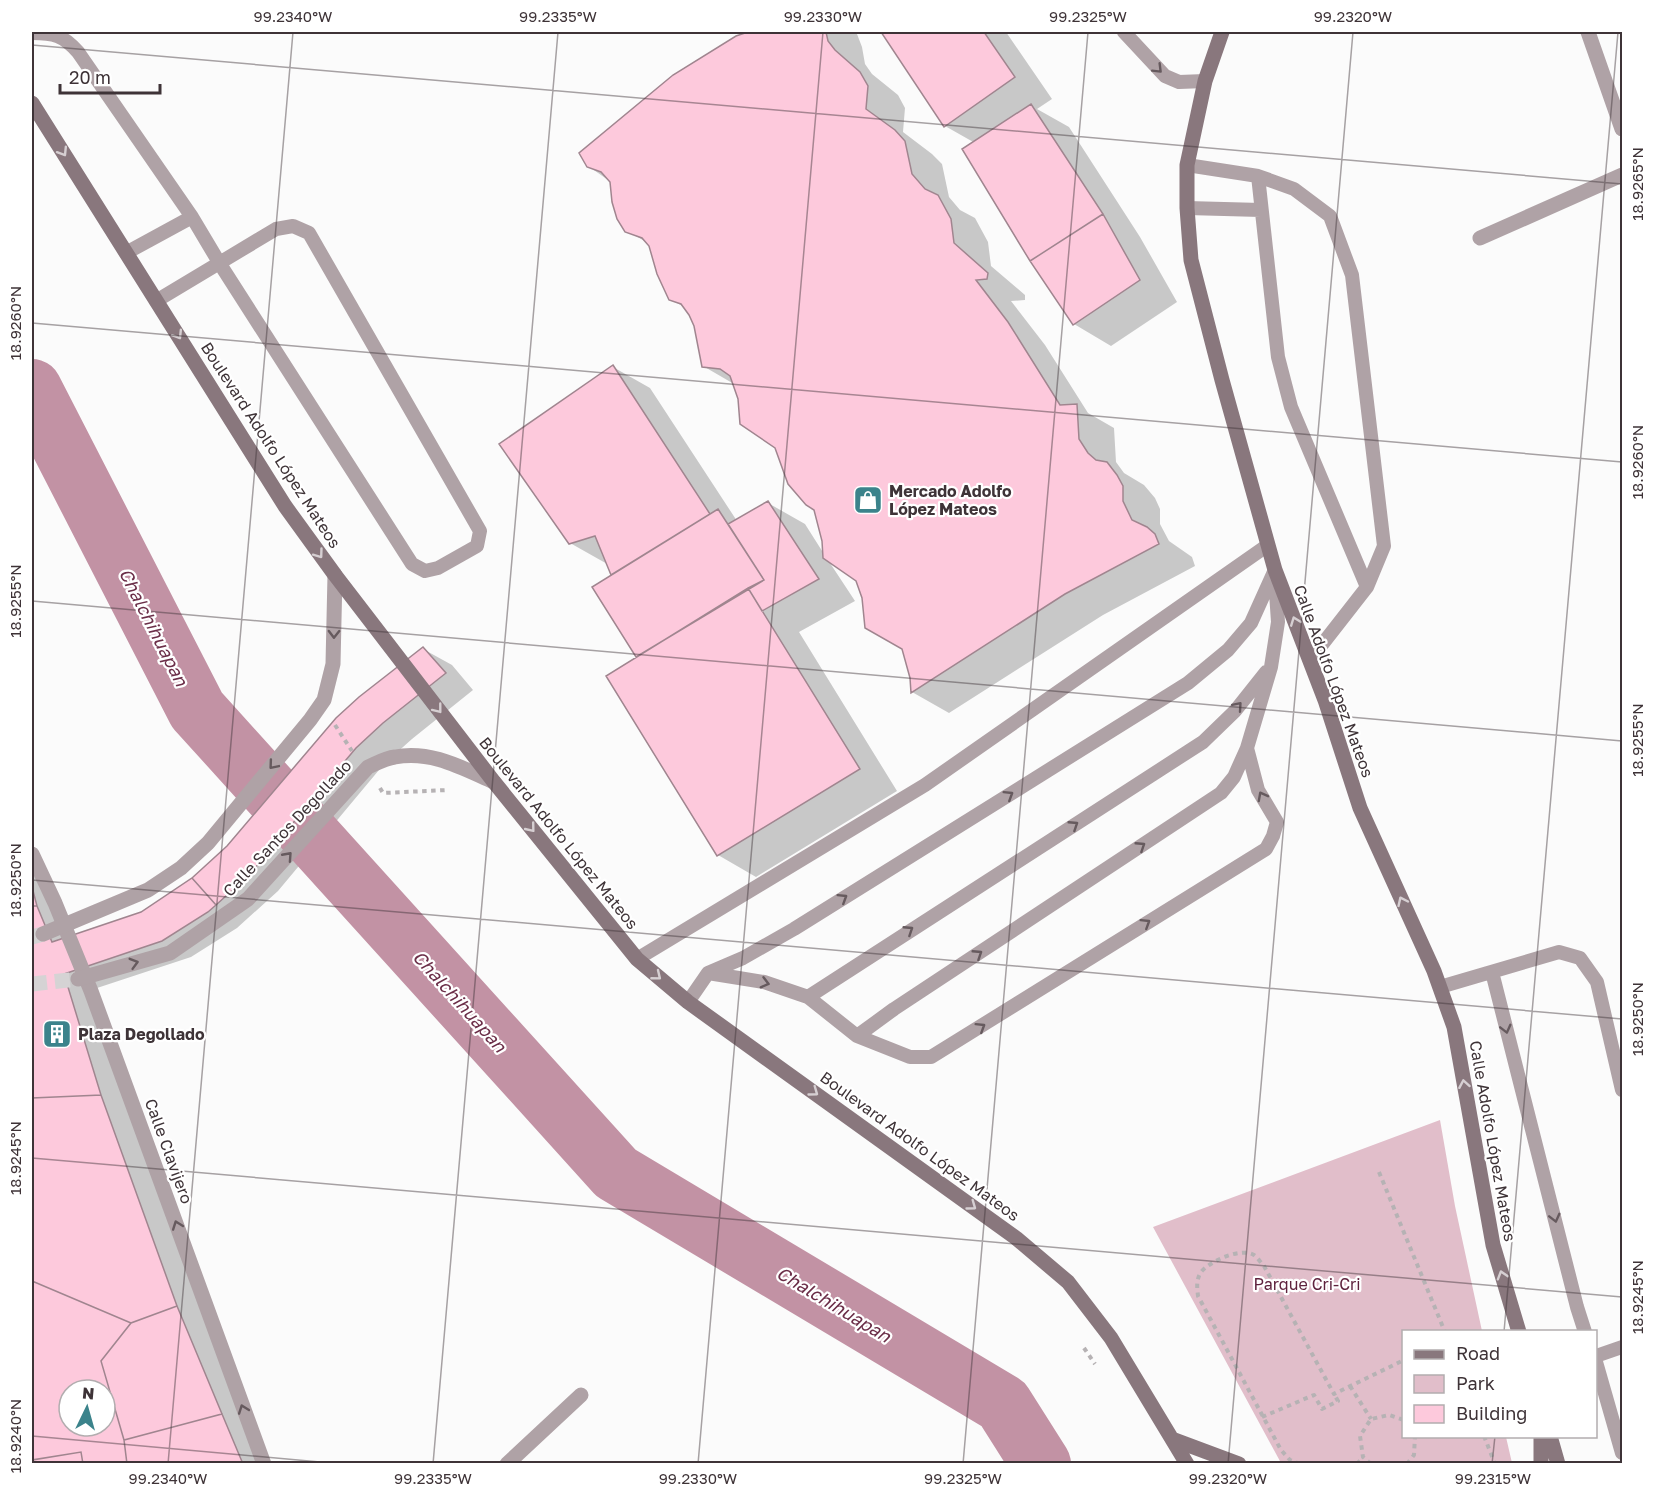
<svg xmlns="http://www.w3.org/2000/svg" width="1654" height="1495" font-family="'Golos Text',sans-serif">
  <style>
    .green { fill: #e1beca }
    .shadow { fill: #0003; fill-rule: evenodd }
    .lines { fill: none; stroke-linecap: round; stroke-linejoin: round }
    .river { stroke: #c292a4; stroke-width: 60 }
    .building { fill: #fdc9dc; stroke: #a0858f; stroke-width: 1.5; fill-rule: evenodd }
    .tertiary-tunnel { stroke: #d5d3d4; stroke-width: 15; stroke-dasharray: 15 8; stroke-linecap: butt }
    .path { stroke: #b6b2b4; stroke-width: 4; stroke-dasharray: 4.5 4.5; stroke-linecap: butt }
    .service { stroke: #afa2a6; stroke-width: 14 }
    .minor { stroke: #afa2a6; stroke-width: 15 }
    .tertiary { stroke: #afa2a6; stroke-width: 15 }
    .secondary { stroke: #89777d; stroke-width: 15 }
    .oneway { stroke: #665a5e }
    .oneway2 { stroke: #d6cfd2 }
    .ticks { fill: none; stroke: #3e3337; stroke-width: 1.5; stroke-opacity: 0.45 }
    .labels { text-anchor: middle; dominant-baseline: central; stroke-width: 4.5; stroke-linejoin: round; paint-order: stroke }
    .street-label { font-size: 16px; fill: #3e3337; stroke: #fff }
    .poi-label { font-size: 16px; font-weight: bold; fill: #3e3337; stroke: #fff; text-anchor: start }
    .park-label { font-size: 16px; fill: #5e223d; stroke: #fff }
    .water-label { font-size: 18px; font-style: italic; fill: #6b2e48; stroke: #fff }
    .neatline { fill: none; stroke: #3e3337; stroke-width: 2 }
    .ticks-label { font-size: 15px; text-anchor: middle; fill: #3e3337 }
  </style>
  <rect width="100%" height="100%" fill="#fbfbfb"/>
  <path class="green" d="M1440 1120 1455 1206 1482 1331 1404 1332V1436L1506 1437 1512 1463H1281L1153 1227Z"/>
  <path class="shadow" d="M752 32H853L857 34 862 47 865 64 872 74 898 95 905 108 903 132 932 154 942 164 949 197 960 210 975 218 988 242 991 266 1025 295V300L1011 301 1045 345 1088 413 1114 428 1116 462 1124 473 1144 485 1155 498 1160 509V524L1169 541 1192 557 1195 566 1103 615 949 713 912 692 911 677 903 648 863 598 857 580 828 560 855 601 799 632 897 791 756 877 718 855 638 658 594 588 613 576 609 565 570 543 613 367 650 388 737 521 768 503 805 524 824 554V541L815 508 776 447 739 398 734 384 703 366 696 325 686 308 670 299 648 243 627 231 611 182 588 166 737 38Z
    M883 32H1006L1052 99 1037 109 1069 127 1140 237 1177 302 1111 346 1074 324 975 143 945 126Z
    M423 649 452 665 473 690 412 739 384 764 278 891 237 928 191 957 91 990 263 1464H32V873L45 881 71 937 141 913 187 884 229 847ZM69 1390H105V1426H69Z"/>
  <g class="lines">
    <path class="river" d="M32 389 197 710 616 1173 1003 1404 1041 1464"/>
  </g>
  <path class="building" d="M748 32H826L828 41 835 50 860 72 868 86 866 109 895 130 905 141 912 174 925 189 938 195 951 219 954 243 988 273 987 279 976 280 1008 322 1060 405 1077 404 1079 439 1088 453 1096 460 1107 462 1117 475 1123 486V501L1132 520 1147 527 1155 534 1159 544 1065 594 911 693 910 678 902 649 865 628 862 598 856 581 823 558 822 541 814 510 806 505 788 484 775 448 740 424 738 399 730 376 720 369 702 367 694 326 689 315 681 304 669 300 657 274 649 246 642 238 625 232 617 219 612 202 610 182 601 172 587 167 579 153 673 75 736 36Z
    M881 32H984L1015 77 944 127Z
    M1031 104 1103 214 1030 261 962 149Z
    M1103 214 1140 280 1073 325 1030 261Z
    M613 365 710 514 611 575 595 536 569 544 499 444Z
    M768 501 819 579 762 611 748 588 764 580 728 524Z
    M718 509 764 580 636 657 592 587Z
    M748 588 860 769 717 856 606 676Z
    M423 647 446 673 383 723 356 748 249 875 216 905 192 878 227 846 336 718 359 697Z
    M192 878 216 905 208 912 162 941 64 974 101 1095 32 1098V906H37L52 942 141 912Z
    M32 887 37 906H32Z
    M101 1095 177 1306 131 1323 32 1281V1098Z
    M32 1281 131 1323 101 1361 124 1440 127 1464H83L81 1452 32 1460ZM69 1390H105V1426H69Z
    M177 1306 222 1414 124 1440 101 1361 131 1323Z
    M222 1414 243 1464H127L124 1440Z
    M81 1452 83 1464H32V1460Z"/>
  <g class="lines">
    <path class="tertiary-tunnel" d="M32 937 43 934
      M32 984 78 979"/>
    <path class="path" d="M335 725 352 751
      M380 788 383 793 448 790
      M1379 1172 1445 1332
      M1084 1348 1095 1364
      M1350 1386 1371 1419
      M1262 1417 1314 1395 1322 1409 1338 1401 1334 1394
      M1484 1436 1495 1464
      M1300 1464 1290 1460 1281 1450 1198 1296C1197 1287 1196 1280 1201 1272 1210 1261 1241 1247 1254 1255 1258 1258 1261 1263 1264 1266L1334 1394 1404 1360
      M1357 1464 1363 1457
      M1371 1464 1363 1457 1360 1436 1371 1419 1389 1415 1404 1420
      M1407 1464 1414 1455 1415 1436"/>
    <path class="service" d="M1124 32 1165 76 1179 82 1205 81
      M32 33C54 33 63 35 78 52L192 217 220 264 412 564 425 571 438 568 477 546 480 531 309 233 293 226 276 229 156 301
      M1187 165 1258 176 1294 189 1330 216 1352 275 1384 546 1367 587 1310 660
      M1258 176 1278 357 1291 407 1367 587
      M1187 208 1261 210
      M126 253 192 217
      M637 959 925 785 1268 545
      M1492 972 1577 1307 1585 1332
      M708 973 764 982 808 997 857 1036 910 1057H931L1266 849 1273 836 1277 822 1258 790 1247 748 1271 667 1278 622 1275 578
      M1440 987 1559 952 1580 958 1597 982 1622 1090
      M808 997 1203 742 1235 711 1266 672
      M688 1002 708 973 743 958 794 929 1188 683 1228 650 1251 623 1274 572
      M857 1036 894 1009 1221 793 1234 777 1247 748
      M1596 1356 1622 1347
      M1596 1362 1622 1453"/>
    <path class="minor" d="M1588 32 1622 129
      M1480 238 1622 175
      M32 854 55 903 91 991 264 1464
      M507 1464 581 1395"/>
    <path class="tertiary" d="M43 934 148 890 181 868 208 843 310 720 324 700 333 664 335 575
      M78 979 170 953 248 899 368 767C377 763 386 758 395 757 431 750 462 768 494 782"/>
    <path class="secondary" d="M1222 32 1205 81 1187 165V208L1191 260 1222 380 1275 570 1325 700 1360 808 1434 971 1454 1027 1493 1245 1519 1332
      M32 103 285 506 335 575 494 782 637 959 688 1002 1016 1238 1068 1282 1111 1338 1187 1464
      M1541 1436V1464
      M1550 1436 1558 1464
      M1172 1439 1239 1464"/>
  </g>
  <defs><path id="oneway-chevron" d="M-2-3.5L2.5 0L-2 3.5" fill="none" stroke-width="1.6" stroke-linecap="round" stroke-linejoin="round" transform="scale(1.5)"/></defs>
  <g class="oneway">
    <use href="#oneway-chevron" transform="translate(1158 69) rotate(45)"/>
    <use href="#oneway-chevron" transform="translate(334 634) rotate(91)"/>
    <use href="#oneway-chevron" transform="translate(1238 706) rotate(-49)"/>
    <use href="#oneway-chevron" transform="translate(273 765) rotate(130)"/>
    <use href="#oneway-chevron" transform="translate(1009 795) rotate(-32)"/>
    <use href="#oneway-chevron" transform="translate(1262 796) rotate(-118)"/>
    <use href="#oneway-chevron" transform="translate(1074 825) rotate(-33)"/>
    <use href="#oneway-chevron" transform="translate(1141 846) rotate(-33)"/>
    <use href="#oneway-chevron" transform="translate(288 856) rotate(-48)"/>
    <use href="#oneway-chevron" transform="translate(843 898) rotate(-32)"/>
    <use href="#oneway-chevron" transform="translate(1146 923) rotate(-32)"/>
    <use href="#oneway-chevron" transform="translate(909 930) rotate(-33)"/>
    <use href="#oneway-chevron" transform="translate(978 954) rotate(-33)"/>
    <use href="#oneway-chevron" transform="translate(134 963) rotate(-16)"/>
    <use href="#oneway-chevron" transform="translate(765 983) rotate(15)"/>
    <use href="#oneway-chevron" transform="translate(981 1027) rotate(-32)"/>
    <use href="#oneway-chevron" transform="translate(1506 1029) rotate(76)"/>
    <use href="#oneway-chevron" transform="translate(1555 1218) rotate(76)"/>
    <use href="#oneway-chevron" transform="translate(177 1225) rotate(-110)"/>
    <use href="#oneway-chevron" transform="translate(243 1409) rotate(-110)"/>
  </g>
  <g class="oneway2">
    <use href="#oneway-chevron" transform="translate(63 152) rotate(58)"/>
    <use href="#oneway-chevron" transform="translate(178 335) rotate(58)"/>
    <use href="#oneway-chevron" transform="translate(319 554) rotate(54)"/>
    <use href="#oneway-chevron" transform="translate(1295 621) rotate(-111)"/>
    <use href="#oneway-chevron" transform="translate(438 709) rotate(52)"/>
    <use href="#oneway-chevron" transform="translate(531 828) rotate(51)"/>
    <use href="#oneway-chevron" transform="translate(1402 901) rotate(-115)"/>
    <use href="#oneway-chevron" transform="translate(657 976) rotate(39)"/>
    <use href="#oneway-chevron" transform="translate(1464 1084) rotate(-100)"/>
    <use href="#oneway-chevron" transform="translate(814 1092) rotate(36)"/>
    <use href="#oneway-chevron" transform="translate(972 1206) rotate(36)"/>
    <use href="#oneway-chevron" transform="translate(1502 1275) rotate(-107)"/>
  </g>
  <path class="ticks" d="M32 45 1622 184M32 323 1622 462M32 601 1622 741M32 880 1622 1019M32 1158 1622 1297M1504 1332 1618 32M32 1436 342 1464M168 1464 293 32M433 1464 558 32M698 1464 823 32M963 1464 1088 32M1228 1464 1353 32M1492 1464 1495 1436"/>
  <defs>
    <g id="shop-square" transform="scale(1.5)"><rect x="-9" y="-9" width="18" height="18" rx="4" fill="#3b838b" stroke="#fff"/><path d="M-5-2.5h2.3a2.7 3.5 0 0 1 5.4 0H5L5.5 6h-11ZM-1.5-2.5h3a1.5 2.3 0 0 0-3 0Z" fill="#fff"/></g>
    <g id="building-square" transform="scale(1.5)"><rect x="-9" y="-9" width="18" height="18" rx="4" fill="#3b838b" stroke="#fff"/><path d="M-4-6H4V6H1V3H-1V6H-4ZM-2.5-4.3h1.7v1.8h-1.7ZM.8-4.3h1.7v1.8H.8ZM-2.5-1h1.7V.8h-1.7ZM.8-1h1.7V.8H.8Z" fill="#fff"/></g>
  </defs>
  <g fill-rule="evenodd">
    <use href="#shop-square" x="868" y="500"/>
    <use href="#building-square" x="57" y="1034"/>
  </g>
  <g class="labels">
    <g class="street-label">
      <text transform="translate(271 445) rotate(57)">Boulevard Adolfo López Mateos</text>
      <text transform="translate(1334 681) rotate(70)">Calle Adolfo López Mateos</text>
      <text transform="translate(287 828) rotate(-47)">Calle Santos Degollado</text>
      <text transform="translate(559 833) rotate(51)">Boulevard Adolfo López Mateos</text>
      <text transform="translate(1493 1141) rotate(80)">Calle Adolfo López Mateos</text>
      <text transform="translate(920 1146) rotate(36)">Boulevard Adolfo López Mateos</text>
      <text transform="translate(169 1151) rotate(70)">Calle Clavijero</text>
    </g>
    <g class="poi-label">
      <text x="889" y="491">Mercado Adolfo<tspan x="889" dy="18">López Mateos</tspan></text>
      <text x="78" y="1034">Plaza Degollado</text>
    </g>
    <g class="park-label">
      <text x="1307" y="1284">Parque Cri-Cri</text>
    </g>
    <g class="water-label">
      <text transform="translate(154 627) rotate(63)">Chalchihuapan</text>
      <text transform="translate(460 1001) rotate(48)">Chalchihuapan</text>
      <text transform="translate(834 1304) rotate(31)">Chalchihuapan</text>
    </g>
  </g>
  <rect width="1654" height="1495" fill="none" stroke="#ffffff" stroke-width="66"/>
  <rect x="1402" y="1330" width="195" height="108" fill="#ffffff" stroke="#b2adaf" stroke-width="1.5"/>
  <rect x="1414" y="1350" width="30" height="9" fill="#89777d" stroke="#b2adaf" stroke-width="1.5"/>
  <text x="1456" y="1360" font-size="18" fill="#3e3337">Road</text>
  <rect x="1414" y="1375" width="30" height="18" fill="#e1beca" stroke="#b2adaf" stroke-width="1.5"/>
  <text x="1456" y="1390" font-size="18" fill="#3e3337">Park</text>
  <rect x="1414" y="1405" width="30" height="18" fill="#fdc9dc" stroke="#b2adaf" stroke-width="1.5"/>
  <text x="1456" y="1420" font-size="18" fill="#3e3337">Building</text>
  <g transform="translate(87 1408) rotate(5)"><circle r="28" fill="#ffffff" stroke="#b2adaf" stroke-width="1.5"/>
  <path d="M0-4.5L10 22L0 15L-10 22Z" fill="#3b838b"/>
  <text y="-9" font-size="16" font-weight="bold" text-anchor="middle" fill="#3e3337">N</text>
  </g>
  <path d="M60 84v9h100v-9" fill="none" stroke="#3e3337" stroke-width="3"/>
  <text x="69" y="84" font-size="18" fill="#3e3337" stroke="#ffffff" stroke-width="4.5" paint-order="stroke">20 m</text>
  <rect x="33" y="33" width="1588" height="1429" class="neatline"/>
  <g class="ticks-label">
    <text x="293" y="22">99.2340°W</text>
    <text x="558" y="22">99.2335°W</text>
    <text x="823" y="22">99.2330°W</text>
    <text x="1088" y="22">99.2325°W</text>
    <text x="1353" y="22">99.2320°W</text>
    <text transform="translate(1638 184) rotate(-90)" y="5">18.9265°N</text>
    <text transform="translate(16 323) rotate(-90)" y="5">18.9260°N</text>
    <text transform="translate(1638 462) rotate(-90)" y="5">18.9260°N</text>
    <text transform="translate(16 601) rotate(-90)" y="5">18.9255°N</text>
    <text transform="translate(1638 740) rotate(-90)" y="5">18.9255°N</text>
    <text transform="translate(16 880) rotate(-90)" y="5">18.9250°N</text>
    <text transform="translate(1638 1019) rotate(-90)" y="5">18.9250°N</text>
    <text transform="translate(16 1158) rotate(-90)" y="5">18.9245°N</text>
    <text transform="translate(1638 1297) rotate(-90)" y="5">18.9245°N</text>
    <text transform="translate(16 1436) rotate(-90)" y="5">18.9240°N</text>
    <text x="168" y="1484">99.2340°W</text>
    <text x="433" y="1484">99.2335°W</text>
    <text x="698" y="1484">99.2330°W</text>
    <text x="963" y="1484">99.2325°W</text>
    <text x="1228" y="1484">99.2320°W</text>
    <text x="1493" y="1484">99.2315°W</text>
  </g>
</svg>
